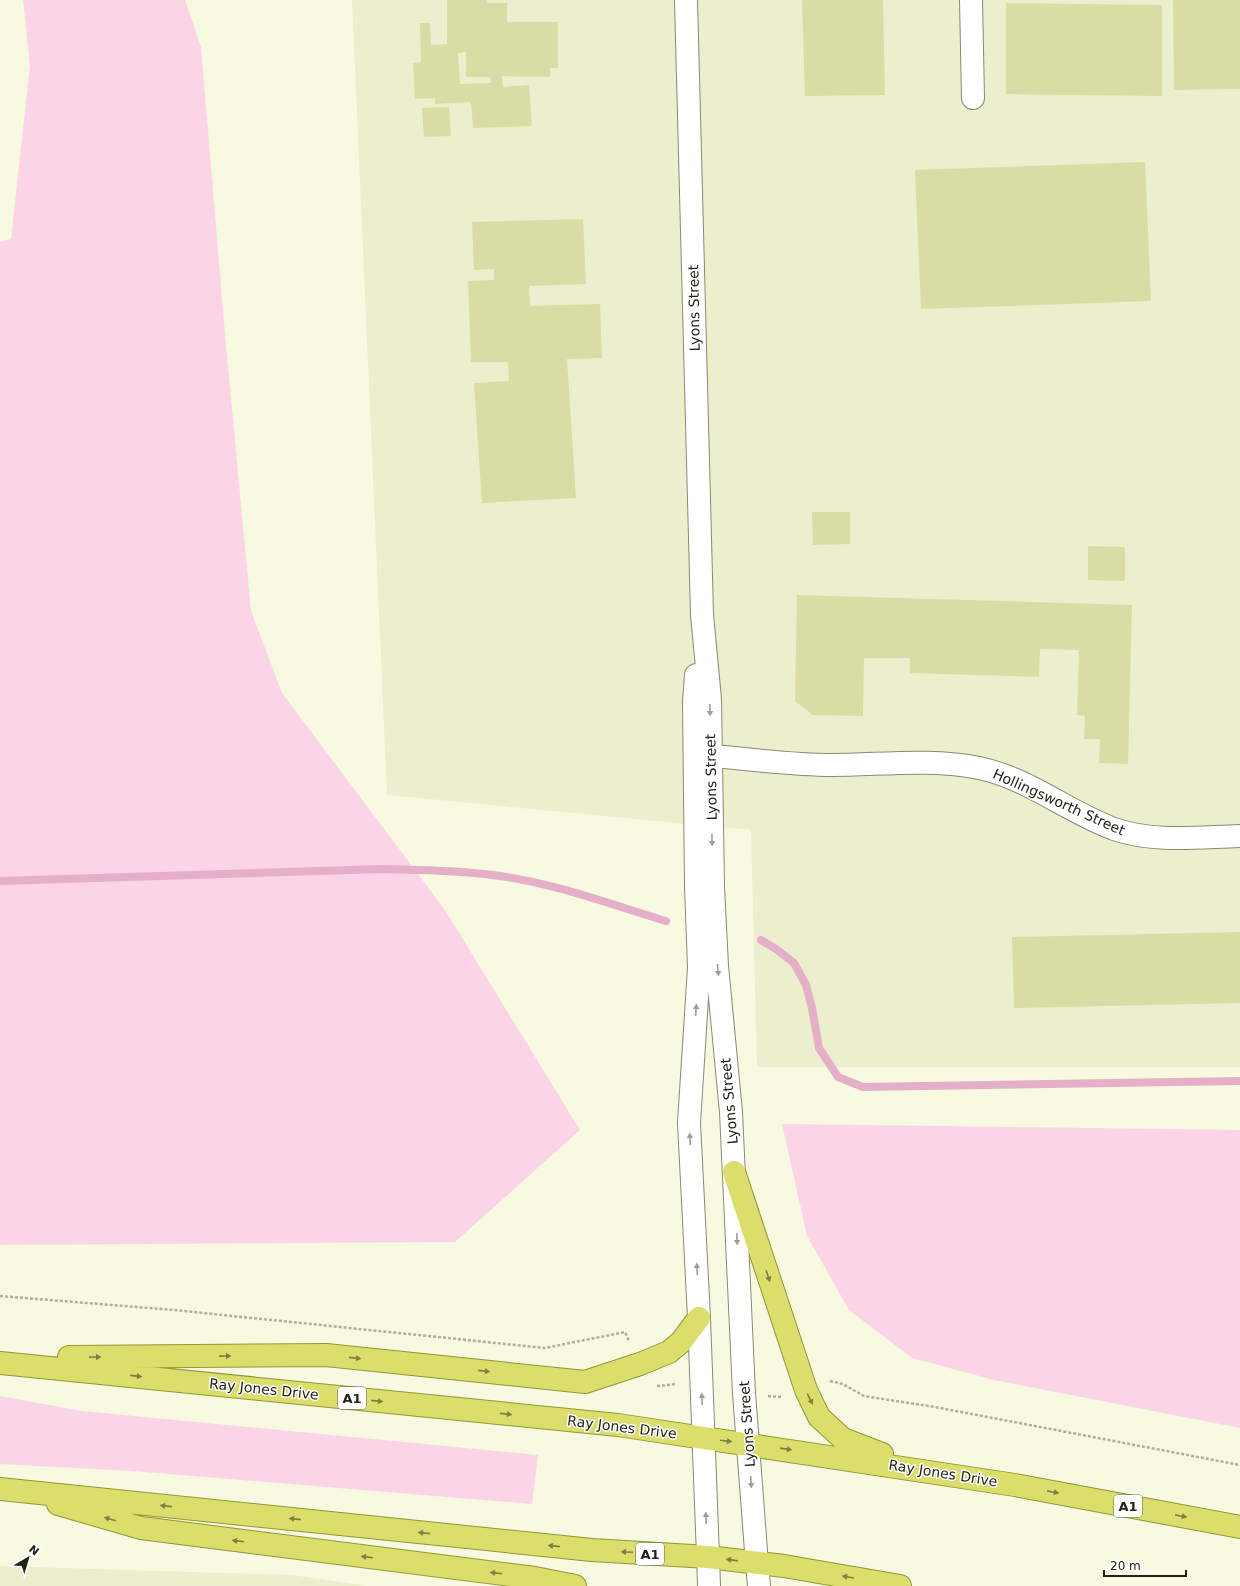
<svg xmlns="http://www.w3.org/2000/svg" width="1240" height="1586" font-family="'DejaVu Sans',sans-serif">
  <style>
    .built { fill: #ecefce }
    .green { fill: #fcd4e7 }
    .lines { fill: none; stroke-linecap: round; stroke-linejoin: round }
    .stream { stroke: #e5aec9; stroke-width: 8 }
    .building { fill: #d9dca4; fill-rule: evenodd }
    .minor-casing { stroke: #888973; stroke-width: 24 }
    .tertiary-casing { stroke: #888973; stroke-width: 24 }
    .trunk-casing { stroke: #949636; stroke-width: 24 }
    .path { stroke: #aeb09d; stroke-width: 2.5; stroke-dasharray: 3 2; stroke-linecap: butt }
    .minor { stroke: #fff; stroke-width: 22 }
    .tertiary { stroke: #fff; stroke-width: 22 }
    .trunk { stroke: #dbde6b; stroke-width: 22 }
    .oneway { fill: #9c9c98 }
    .oneway2 { fill: #7e8042 }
    .labels { text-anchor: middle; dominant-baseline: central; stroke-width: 3; stroke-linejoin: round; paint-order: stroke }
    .shield { fill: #fff; stroke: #64645e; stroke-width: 1 }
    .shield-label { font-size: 13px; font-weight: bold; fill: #222219 }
    .street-label { font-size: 14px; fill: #222219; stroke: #fff }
  </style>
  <rect width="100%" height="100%" fill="#f7f9e1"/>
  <path class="built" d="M352 0H1240V1067H757L751 830 387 795Z
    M0 1566 292 1575 368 1586H0Z"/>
  <path class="green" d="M23 0H185L201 47 225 334 251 611 282 693 445 910 580 1130 455 1242 0 1245V242L11 239 30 65Z
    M782 1124 1240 1130V1428L994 1380 912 1358 849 1310 807 1236Z
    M0 1396 82 1411 538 1455 532 1504 132 1471 0 1464Z"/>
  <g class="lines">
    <path class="stream" d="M0 881 382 869C419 870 456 870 492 875 552 882 609 904 666 921
      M761 940 776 949 794 963 806 985 812 1008 819 1048 838 1077 863 1087 1240 1081"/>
  </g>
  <path class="building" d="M447 0H487V3H507V22H558V68H550V77L502 76 503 87 529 85 532 126 473 128 471 102 435 104V98L415 99 413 63 421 62 420 23H430L431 45 447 44ZM466 52V77H490L491 83 460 84 458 53Z
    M802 0H883L885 95 805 96Z
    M1173 0H1240V89L1174 90Z
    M1006 3 1162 5V96L1006 94Z
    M449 107 451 136 424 137 422 108Z
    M1145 162 1151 301 921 309 915 170Z
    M583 219 586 284 529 286 530 306 600 304 602 358 567 359 576 498 482 503 474 383 509 381 508 362H471L468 281 494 280V269L474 270 472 222Z
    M812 512H850V544L813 545Z
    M1088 546 1125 547V581L1088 580Z
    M797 595 1132 605 1128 764 1099 763 1100 739H1084L1085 716 1077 715 1079 650 1040 649 1039 677 910 673V658H864L863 716 813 715 795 701Z
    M1240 932V1003L1014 1008 1012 937Z"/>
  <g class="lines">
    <g class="minor-casing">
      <path id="minor" d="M971 0 973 98
        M711 756C750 759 792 765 831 765 880 765 931 758 979 768 1028 778 1068 812 1114 829 1155 843 1198 837 1240 836
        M708 1557 709 1586
        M757 1564 759 1586"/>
    </g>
    <g class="tertiary-casing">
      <path id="tertiary" d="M686 0 702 615 710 699 713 887 717 966 731 1112 744 1393 757 1564
        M696 675 694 701 696 886 699 967 689 1123 699 1318 708 1557"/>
    </g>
    <g class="trunk-casing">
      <path id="trunk" d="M734 1172 806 1390 819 1417 843 1439 882 1454
        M69 1357 326 1355 585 1382 640 1364 669 1352 681 1342 699 1318
        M0 1363 618 1425 1015 1485 1240 1527
        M0 1489 592 1550 708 1557 784 1566 900 1586
        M58 1504 141 1528 535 1578 575 1586"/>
    </g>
    <path class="path" d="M0 1296 174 1310 545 1348 625 1332 629 1341
      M830 1381 843 1384 864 1396 935 1407 1240 1465
      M657 1386 676 1384
      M768 1396 781 1397"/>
    <use href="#minor" class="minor"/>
    <use href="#tertiary" class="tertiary"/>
    <use href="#trunk" class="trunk"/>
  </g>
  <defs><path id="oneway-solid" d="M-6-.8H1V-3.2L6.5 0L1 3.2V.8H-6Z"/></defs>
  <g class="oneway">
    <use href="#oneway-solid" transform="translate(710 710) rotate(89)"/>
    <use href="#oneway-solid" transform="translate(712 840) rotate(89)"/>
    <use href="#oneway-solid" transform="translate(718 970) rotate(85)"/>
    <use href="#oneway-solid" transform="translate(696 1010) rotate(-86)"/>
    <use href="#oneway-solid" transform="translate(690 1139) rotate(-93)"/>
    <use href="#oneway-solid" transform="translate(737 1239) rotate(88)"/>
    <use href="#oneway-solid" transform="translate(697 1269) rotate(-93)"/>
    <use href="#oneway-solid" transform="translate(702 1399) rotate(-92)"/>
    <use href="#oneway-solid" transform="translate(751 1482) rotate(86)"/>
    <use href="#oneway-solid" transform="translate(706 1518) rotate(-92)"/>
  </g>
  <g class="oneway2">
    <use href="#oneway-solid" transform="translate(768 1276) rotate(72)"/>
    <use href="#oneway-solid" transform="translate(225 1356) rotate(-1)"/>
    <use href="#oneway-solid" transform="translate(95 1357) rotate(-1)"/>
    <use href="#oneway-solid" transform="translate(355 1358) rotate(6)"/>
    <use href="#oneway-solid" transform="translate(484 1371) rotate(6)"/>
    <use href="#oneway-solid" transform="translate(136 1376) rotate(6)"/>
    <use href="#oneway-solid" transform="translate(810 1399) rotate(63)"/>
    <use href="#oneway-solid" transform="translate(377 1401) rotate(6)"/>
    <use href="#oneway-solid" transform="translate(506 1414) rotate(6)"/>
    <use href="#oneway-solid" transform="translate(726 1441) rotate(7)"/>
    <use href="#oneway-solid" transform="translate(786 1449) rotate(8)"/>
    <use href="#oneway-solid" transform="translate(1053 1492) rotate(11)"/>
    <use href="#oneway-solid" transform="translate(166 1506) rotate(-174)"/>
    <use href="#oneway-solid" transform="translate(1181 1516) rotate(11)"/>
    <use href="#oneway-solid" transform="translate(110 1519) rotate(-164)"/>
    <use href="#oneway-solid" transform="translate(295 1519) rotate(-174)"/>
    <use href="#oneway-solid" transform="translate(424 1533) rotate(-174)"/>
    <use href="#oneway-solid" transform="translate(238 1541) rotate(-173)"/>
    <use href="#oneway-solid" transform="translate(554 1546) rotate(-174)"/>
    <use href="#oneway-solid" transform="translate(627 1552) rotate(-177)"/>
    <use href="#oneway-solid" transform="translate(367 1557) rotate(-173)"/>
    <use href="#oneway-solid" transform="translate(732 1560) rotate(-172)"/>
    <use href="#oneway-solid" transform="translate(496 1573) rotate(-173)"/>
    <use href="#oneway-solid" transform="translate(848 1577) rotate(-170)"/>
  </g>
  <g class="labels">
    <g class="shield">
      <rect x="338" y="1387" width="28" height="22" rx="3"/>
      <rect x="1114" y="1495" width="28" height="22" rx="3"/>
      <rect x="636" y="1543" width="28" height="22" rx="3"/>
    </g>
    <g class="shield-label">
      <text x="352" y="1398">A1</text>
      <text x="1128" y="1506">A1</text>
      <text x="650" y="1554">A1</text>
    </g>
    <g class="street-label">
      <text transform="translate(694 308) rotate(-91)">Lyons Street</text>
      <text transform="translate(711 777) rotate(-91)">Lyons Street</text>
      <text transform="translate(1059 802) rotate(24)">Hollingsworth Street</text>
      <text transform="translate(729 1101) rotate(-95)">Lyons Street</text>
      <text transform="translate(264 1389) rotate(6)">Ray Jones Drive</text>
      <text transform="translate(747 1424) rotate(-94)">Lyons Street</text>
      <text transform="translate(622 1427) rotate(7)">Ray Jones Drive</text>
      <text transform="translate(943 1473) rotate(9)">Ray Jones Drive</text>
    </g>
  </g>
  <g transform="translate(28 1558) rotate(38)" stroke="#ffffff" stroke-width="3" paint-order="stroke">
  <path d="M0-3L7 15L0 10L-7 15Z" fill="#222219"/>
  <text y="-6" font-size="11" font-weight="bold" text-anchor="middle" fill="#222219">N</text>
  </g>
  <path d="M1104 1570v6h82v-6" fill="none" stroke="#222219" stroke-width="2"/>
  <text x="1110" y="1570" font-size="12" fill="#222219" stroke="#ffffff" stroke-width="3" paint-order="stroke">20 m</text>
</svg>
